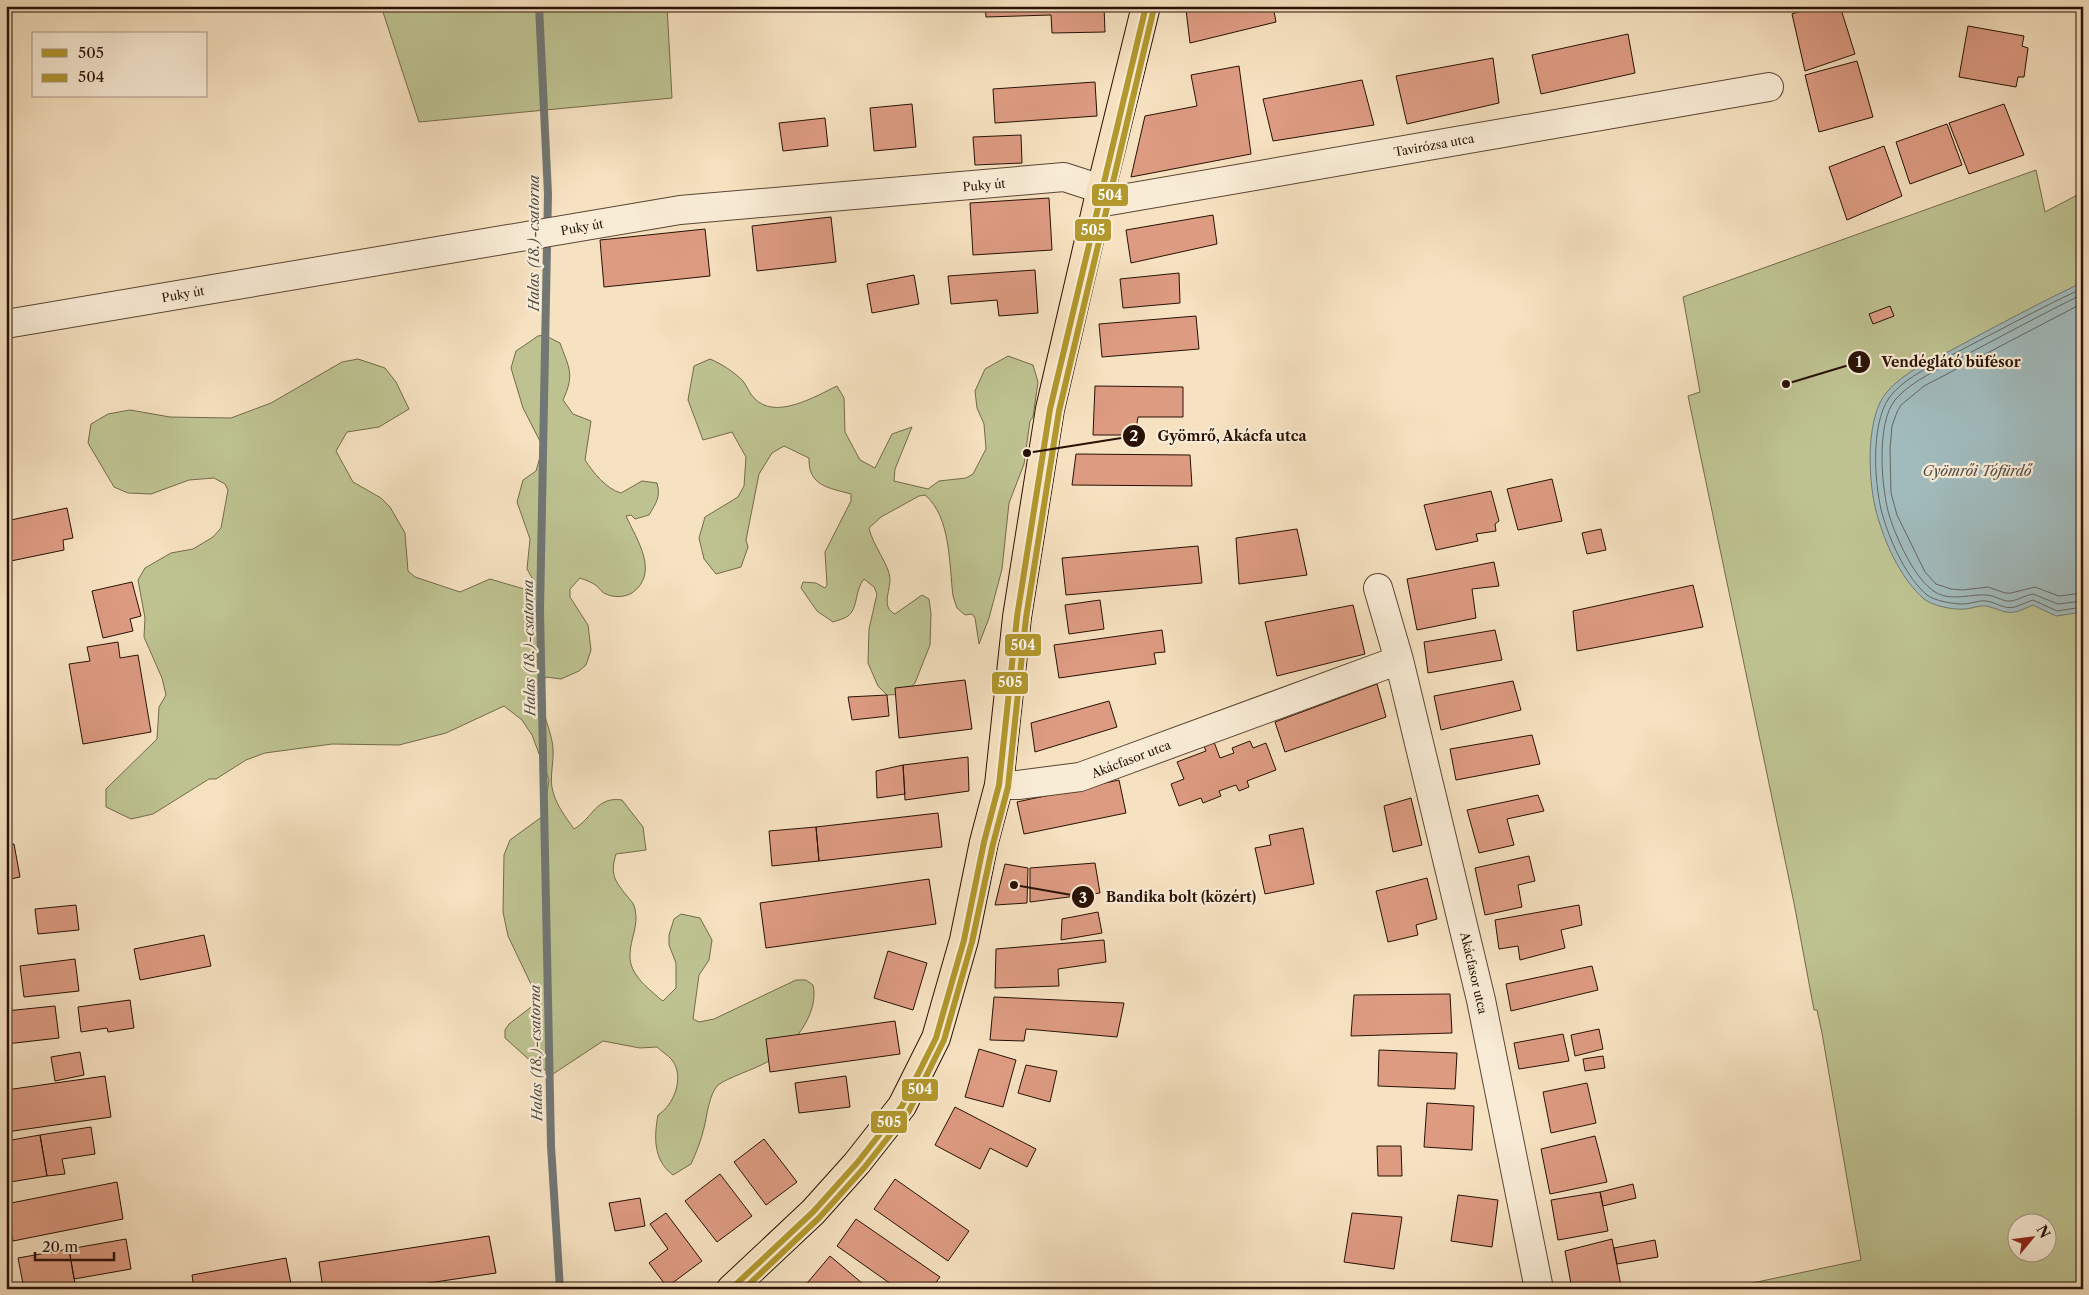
<svg xmlns="http://www.w3.org/2000/svg" width="2089" height="1295" font-family="'Libre Caslon Text',serif">
  <style>
    .green { fill: #bec291; stroke: #746a4a; fill-rule: evenodd }
    .water { fill: #a1bbbd; stroke: #717773 }
    .lines { fill: none; stroke-linecap: round; stroke-linejoin: round }
    .shore { stroke: #656660; stroke-width: 1 }
    .stream { stroke: #717773; stroke-width: 8 }
    .building { fill: #dd9b82; stroke: #291104 }
    .minor-casing { stroke: #5c4533; stroke-width: 30 }
    .major-casing { stroke: #291104; stroke-width: 30 }
    .minor { stroke: #f9ecd6; stroke-width: 28 }
    .major { stroke: #f6e1c0; stroke-width: 28 }
    .bus-1-casing { stroke: #f9ecd6; stroke-width: 10 }
    .bus-2-casing { stroke: #f9ecd6; stroke-width: 10 }
    .bus-1 { stroke: #b2982d; stroke-width: 6 }
    .bus-2 { stroke: #b2982d; stroke-width: 6 }
    .labels { text-anchor: middle; dominant-baseline: central; stroke-width: 4.5; stroke-linejoin: round; paint-order: stroke }
    .street-label { font-size: 12px; fill: #291104; stroke: #f9ecd6 }
    .water-label { font-size: 14px; font-style: italic; fill: #534c45; stroke: #f9ecd6 }
    .leader { fill: none; stroke: #291104; stroke-width: 2 }
    .callout-dot { fill: #291104; stroke: #f9ecd6; stroke-width: 2 }
    .mark-label { font-size: 15px; text-anchor: middle; font-weight: bold; fill: #fff }
    .callout-label { font-size: 14px; text-anchor: middle; font-weight: bold; fill: #291104; stroke: #f9ecd6; stroke-width: 4.5; stroke-linejoin: round; paint-order: stroke }
    .line-badge { stroke: #f9ecd6; stroke-width: 2 }
    .badge-label { font-size: 14px; text-anchor: middle; font-weight: bold; fill: #fff }
  </style>
  <rect width="100%" height="100%" fill="#f6e1c0"/>
  <filter id="stains"><feTurbulence type="fractalNoise" baseFrequency=".004" numOctaves="4"/><feColorMatrix values="0 0 0 0 .2 0 0 0 0 .09 0 0 0 0 .02 0 0 0 .5 -.17"/></filter>
  <radialGradient id="worn" r=".72"><stop offset=".6" stop-color="#630" stop-opacity="0"/><stop offset="1" stop-color="#630" stop-opacity=".3"/></radialGradient>
  <path class="green" d="M381 6H667L672 98 419 122Z
    M2036 170 2045 212 2083 192V1289H1724L1861 1260 1822 1033 1817 1010H1814L1794 903 1688 396 1700 392 1683 297ZM2016 1222H2046V1252H2016Z
    M544 335 560 343C569 368 575 374 563 400L573 414 591 421 585 460C593 472 606 489 621 493L642 481 657 483C661 497 656 503 649 515L635 519 631 515 626 516C637 540 660 573 632 593 625 597 614 598 606 594 602 593 600 589 597 586 592 582 585 580 580 578L570 589V597L588 625 591 650 586 665 579 671 561 679 546 677C532 697 552 727 553 749 554 763 549 778 553 792 557 806 565 816 574 829 593 818 596 796 622 800L643 827 646 850 616 854C610 874 614 880 627 896 630 900 634 903 635 909 639 926 630 939 630 955 629 974 647 987 660 999L663 1001 676 988V963L669 945V935L674 919 681 914 700 918 712 940 709 960 699 975 693 1019 699 1022 714 1019 796 980H806L813 985C820 1014 791 1049 767 1062 755 1069 727 1078 718 1085 709 1094 707 1116 704 1128 701 1141 696 1153 691 1164L673 1175C653 1160 654 1137 658 1115 674 1105 685 1077 672 1060 668 1055 661 1051 657 1047L640 1048 603 1041 553 1074 534 1064 505 1038V1030L509 1024 539 1001 508 936 503 912 504 855 510 840 543 816 549 780 532 735 522 720 504 706 446 733 399 745 332 744 265 753 246 760 216 779H209L153 814 131 819 106 807V789L157 739 159 707 166 695 162 678 144 637 145 618 138 580 145 568 171 553 193 549 213 537 221 528 228 490 225 484 214 478 189 480 151 494 128 493 114 487 88 443 91 424 108 414 130 410 170 417 231 418 271 403 342 362 358 359 385 368 396 382 409 409 379 427 347 432 336 451 353 482 381 498 390 507 405 533 408 571 415 577 460 592 490 579 524 589 530 585 532 578 527 569 530 539 517 502 523 480 536 471 543 447 523 408 511 368 516 351 538 336Z
    M1008 356 1033 365 1038 382 1033 417 1030 421 1024 464 1009 503 1002 569 989 618 979 644 975 618 972 614 965 615 957 608 953 596C949 564 951 517 925 495L919 496 881 517 869 528C872 544 890 566 890 579 890 592 881 607 895 614L922 595 929 599 931 614 930 645 915 683 903 694 887 695 878 686 868 663 869 629 877 594 874 587 864 579C855 589 858 609 848 616 844 619 838 620 833 622L817 611 801 588 803 582 816 583 825 588 827 585 825 552 851 501V494C829 488 808 486 809 458L784 446 772 453 759 474 746 540 748 547 741 567 716 574 704 559 699 538 705 517 738 497 744 486 746 457 732 432 703 440 688 400 694 366 710 359C722 364 734 372 743 381 747 386 749 393 754 398 775 421 816 396 837 386L844 398 845 432 860 460 875 468 892 434 912 427 895 469 894 481 928 489 939 481 966 478 973 474 986 449 984 424 977 408 975 391 985 369Z"/>
  <path class="water" d="M2083 282V612L2056 616 2033 605C2027 607 2021 611 2015 612 2004 614 1997 608 1986 606 1979 605 1971 609 1964 609 1953 610 1933 606 1924 599 1903 581 1887 548 1879 521 1868 490 1864 420 1886 393 1904 371 1935 359 1959 346 2000 324 2041 302 2083 282Z"/>
  <g class="lines">
    <path class="shore" d="M2083 288C2042 307 2002 329 1961 350 1939 362 1904 377 1889 398 1870 425 1874 489 1884 520 1892 545 1907 578 1927 595 1935 601 1953 604 1963 604 1971 604 1979 600 1986 601 1996 602 2004 610 2015 607 2021 605 2027 602 2033 600L2057 611 2083 607
      M2083 294C2042 314 2002 336 1962 357 1940 369 1912 380 1895 400 1876 423 1881 490 1890 518 1897 539 1913 575 1931 589 1947 603 1968 594 1986 595 1995 595 2002 602 2011 601 2019 600 2025 595 2033 594L2058 604 2083 601
      M2083 303 1924 386 1901 405 1897 412 1892 426 1890 449 1891 493 1897 515 1925 572 1936 584 1951 589 1963 590 1988 587 2005 593H2011L2035 587 2059 596 2083 593"/>
    <path class="stream" d="M539 6 548 194 540 610 551 1146 560 1289"/>
  </g>
  <path class="building" d="M985 6H1104L1105 32 1052 33 1051 15 986 17Z
    M1204 6H1273L1276 22 1190 43 1186 10Z
    M1815 6H1840L1855 54 1805 71 1792 14Z
    M1968 26 2024 36 2022 46 2028 48 2024 77H2018L2016 87 1959 77Z
    M1628 34 1635 73 1541 94 1532 55Z
    M1493 58 1499 103 1407 124 1396 76Z
    M1857 61 1873 117 1819 132 1805 75Z
    M1239 66 1251 154 1131 177 1145 116 1197 106 1191 75Z
    M1362 80 1374 125 1273 141 1263 99Z
    M1095 82 1097 116 995 123 993 89Z
    M912 104 916 147 874 151 870 108Z
    M2004 104 2024 155 1969 174 1949 123Z
    M825 118 828 146 783 151 779 123Z
    M1947 124 1962 165 1910 184 1896 142Z
    M1021 135 1022 163 975 165 973 137Z
    M1884 146 1902 196 1847 220 1829 167Z
    M1049 198 1052 250 973 255 970 203Z
    M1213 215 1217 244 1131 263 1126 230Z
    M831 217 836 262 757 271 752 226Z
    M705 229 710 276 604 287 600 240Z
    M1035 270 1038 313 999 316 997 300 951 304 948 276Z
    M1179 273 1180 303 1123 308 1120 279Z
    M914 275 919 304 872 313 867 284Z
    M1890 306 1894 316 1873 324 1869 314Z
    M1196 316 1199 349 1102 357 1099 324Z
    M1095 386 1183 387V417H1138L1135 435H1093Z
    M1076 454 1190 455 1192 486 1072 485Z
    M1552 479 1562 521 1518 530 1507 489Z
    M1491 491 1499 521 1495 524 1496 531 1476 534 1478 541 1436 550 1424 505Z
    M67 508 73 538 63 540 64 550 6 562V521Z
    M1297 529 1307 575 1239 584 1236 538Z
    M1601 529 1606 550 1587 554 1582 533Z
    M1198 546 1202 583 1066 595 1062 558Z
    M1494 562 1499 586 1472 589 1476 618 1417 630 1407 579Z
    M132 582 141 616 130 619 133 631 103 638 92 591Z
    M1693 585 1703 627 1577 651 1573 611Z
    M1100 600 1104 629 1069 634 1065 605Z
    M1353 605 1365 654 1277 676 1265 622Z
    M1162 630 1165 652 1154 653 1156 664 1059 678 1054 645Z
    M1495 630 1502 660 1428 673 1424 642Z
    M118 642 120 658 138 655 151 732 83 744 69 664 90 661 87 647Z
    M965 680 972 729 899 738 895 688Z
    M1513 681 1521 710 1441 730 1434 696Z
    M1377 684 1386 717 1285 752 1275 722Z
    M887 695 889 716 852 720 848 697Z
    M1109 701 1117 727 1035 752 1031 723Z
    M1532 735 1540 764 1456 780 1450 749Z
    M1250 741 1253 748 1266 743 1276 770 1247 781 1249 787 1239 791 1236 785 1219 791 1221 796 1203 803 1201 798 1179 806 1171 784 1184 779 1177 762 1206 751 1204 746 1214 742 1220 758 1234 753 1232 748Z
    M968 757 969 791 905 800 903 765Z
    M903 765 905 794 877 798 876 771Z
    M1119 780 1126 813 1024 834 1017 802Z
    M1538 795 1544 811 1507 819 1514 845 1479 853 1467 810Z
    M1411 798 1422 845 1393 852 1384 806Z
    M938 813 942 847 819 861 816 827Z
    M816 827 819 861 772 866 769 831Z
    M1303 828 1314 884 1265 894 1255 848 1271 845 1269 835Z
    M14 844 20 877 6 880V845Z
    M1529 856 1535 881 1518 885 1522 907 1485 915 1475 868Z
    M1095 863 1100 893 1030 902V868Z
    M1005 864 1028 868 1027 903 995 905Z
    M1427 878 1437 919 1416 925 1418 935 1388 942 1376 891Z
    M929 879 936 924 766 948 760 903Z
    M76 905 79 930 38 934 35 909Z
    M1579 905 1582 925 1561 930 1565 948 1520 960 1518 946 1499 949 1495 920Z
    M1098 912 1102 933 1061 940 1062 919Z
    M204 935 211 966 140 980 134 949Z
    M1104 940 1106 962 1058 969 1059 986 995 988 996 949Z
    M888 951 927 963 913 1010 874 998Z
    M75 959 79 991 24 997 20 966Z
    M1592 966 1598 990 1511 1011 1506 984Z
    M1450 994 1452 1033 1351 1036 1354 995Z
    M994 997 1124 1003 1117 1037 1026 1029 1024 1041 990 1040Z
    M130 1000 134 1028 108 1032 107 1028 81 1032 78 1007Z
    M55 1006 59 1038 6 1044V1011Z
    M895 1021 900 1054 770 1072 766 1039Z
    M1599 1029 1603 1049 1575 1056 1571 1035Z
    M1563 1034 1569 1061 1519 1069 1514 1043Z
    M979 1049 1016 1060 1003 1107 965 1097Z
    M1379 1050 1457 1053 1455 1089 1378 1086Z
    M80 1052 84 1075 55 1081 51 1057Z
    M1603 1056 1605 1068 1585 1071 1583 1059Z
    M1026 1065 1057 1071 1050 1102 1018 1093Z
    M105 1076 111 1117 6 1132V1090Z
    M846 1076 850 1107 799 1113 795 1083Z
    M1587 1083 1596 1123 1551 1133 1543 1092Z
    M1427 1103 1474 1106 1472 1150 1424 1147Z
    M955 1107 1036 1149 1027 1167 990 1148 980 1169 935 1145Z
    M91 1127 95 1154 62 1159 65 1174 47 1176 40 1135Z
    M40 1135 47 1176 10 1182 6 1158V1141Z
    M1595 1136 1607 1182 1550 1194 1541 1149Z
    M764 1139 797 1182 766 1205 734 1162Z
    M1377 1146H1401L1402 1176H1378Z
    M720 1174 752 1216 717 1242 685 1201Z
    M895 1179 969 1231 948 1261 874 1209Z
    M117 1182 123 1219 13 1241 6 1204Z
    M1633 1184 1636 1198 1603 1206 1600 1192Z
    M1600 1192 1608 1231 1558 1240 1551 1200Z
    M1458 1195 1498 1200 1492 1247 1451 1241Z
    M640 1198 645 1226 615 1231 609 1203Z
    M666 1213 702 1261 667 1287 649 1263 668 1249 650 1224Z
    M1352 1213 1402 1217 1394 1269 1344 1262Z
    M856 1219 940 1277 931 1289H898L837 1246Z
    M489 1236 496 1273 388 1289H323L319 1262Z
    M126 1239 131 1269 74 1279 69 1249Z
    M1612 1239 1621 1286 1611 1289H1572L1565 1251Z
    M1655 1240 1658 1257 1617 1264 1614 1248Z
    M69 1249 76 1289H24L18 1258Z
    M830 1256 869 1289 803 1288Z
    M286 1258 292 1289H194L192 1275Z
    M1371 1284V1289H1321V1287Z"/>
  <g class="lines">
    <g class="minor-casing">
      <path id="minor" d="M1098 203 1769 87
        M6 324 680 210 1064 177 1101 189
        M1378 588 1399 660 1481 1000 1539 1289
        M999 785H1018L1080 777 1399 660"/>
    </g>
    <g class="major-casing">
      <path id="major" d="M731 1289 813 1212 857 1163 902 1106 936 1038 964 940 984 842 999 785 1017 617 1050 409 1101 189 1146 6"/>
    </g>
    <use href="#minor" class="minor"/>
    <use href="#major" class="major"/>
    <g class="bus-1-casing">
      <path id="bus-1" d="M731 1289 813 1212 857 1163 902 1106 936 1038 964 940 984 842 999 785 1017 617 1050 409 1146 6"/>
    </g>
    <g class="bus-2-casing">
      <path id="bus-2" d="M744 1289 819 1218 864 1168 909 1111 944 1040 972 942 993 844 1008 787 1026 618 1059 411 1154 8"/>
    </g>
    <use href="#bus-1" class="bus-1"/>
    <use href="#bus-2" class="bus-2"/>
  </g>
  <g class="labels">
    <g class="street-label">
      <text transform="translate(1434 145) rotate(-10)">Tavirózsa utca</text>
      <text transform="translate(984 185) rotate(-5)">Puky út</text>
      <text transform="translate(582 227) rotate(-10)">Puky út</text>
      <text transform="translate(183 294) rotate(-10)">Puky út</text>
      <text transform="translate(1131 759) rotate(-21)">Akácfasor utca</text>
      <text transform="translate(1474 973) rotate(77)">Akácfasor utca</text>
    </g>
    <g class="water-label">
      <text transform="translate(534 243) rotate(-90)">Halas (18.)-csatorna</text>
      <text x="1977" y="471">Gyömrői Tófürdő</text>
      <text transform="translate(529 648) rotate(-91)">Halas (18.)-csatorna</text>
      <text transform="translate(536 1053) rotate(-91)">Halas (18.)-csatorna</text>
    </g>
  </g>
  <path class="leader" d="M1786 384L1859 362M1027 453L1134 436M1014 885L1083 897"/>
  <g class="callout-dot">
    <circle cx="1786" cy="384" r="5"/>
    <circle cx="1027" cy="453" r="5"/>
    <circle cx="1014" cy="885" r="5"/>
    <circle cx="1859" cy="362" r="12"/>
    <circle cx="1134" cy="436" r="12"/>
    <circle cx="1083" cy="897" r="12"/>
  </g>
  <g class="mark-label">
    <text x="1859" y="367">1</text>
    <text x="1134" y="441">2</text>
    <text x="1083" y="903">3</text>
  </g>
  <g class="callout-label">
    <text x="1951" y="367">Vendéglátó büfésor</text>
    <text x="1232" y="441">Gyömrő, Akácfa utca</text>
    <text x="1181" y="902">Bandika bolt (közért)</text>
  </g>
  <g class="line-badge">
    <rect x="1091" y="183" width="38" height="24" rx="5" fill="#b2982d"/>
    <rect x="1074" y="218" width="38" height="24" rx="5" fill="#b2982d"/>
    <rect x="1004" y="633" width="38" height="24" rx="5" fill="#b2982d"/>
    <rect x="991" y="671" width="38" height="24" rx="5" fill="#b2982d"/>
    <rect x="901" y="1078" width="38" height="24" rx="5" fill="#b2982d"/>
    <rect x="870" y="1110" width="38" height="24" rx="5" fill="#b2982d"/>
  </g>
  <g class="badge-label">
    <text x="1110" y="200">504</text>
    <text x="1093" y="235">505</text>
    <text x="1023" y="650">504</text>
    <text x="1010" y="687">505</text>
    <text x="920" y="1094">504</text>
    <text x="889" y="1127">505</text>
  </g>
  <rect width="2089" height="1295" fill="none" stroke="#f6e1c0" stroke-width="25"/>
  <rect x="8" y="8" width="2074" height="1280" fill="none" stroke="#291104" stroke-width="2.5"/>
  <rect x="12" y="12" width="2064" height="1270" fill="none" stroke="#291104"/>
  <rect x="32" y="32" width="175" height="65" fill="#f9ecd6" stroke="#a69482"/>
  <rect x="42" y="49" width="25" height="8" fill="#b2982d" stroke="#a69482"/>
  <text x="78" y="58" font-size="15" fill="#291104">505</text>
  <rect x="42" y="74" width="25" height="8" fill="#b2982d" stroke="#a69482"/>
  <text x="78" y="82" font-size="15" fill="#291104">504</text>
  <g transform="translate(2032 1238) rotate(61)"><circle r="24" fill="#f9ecd6" stroke="#a69482"/>
  <path d="M0-4L9 19L0 12L-9 19Z" fill="#8f2418"/>
  <text y="-8" font-size="14" font-weight="bold" text-anchor="middle" fill="#291104">N</text>
  </g>
  <path d="M35 1252v8h79v-8" fill="none" stroke="#291104" stroke-width="2.5"/>
  <text x="42" y="1252" font-size="15" fill="#291104" stroke="#f9ecd6" stroke-width="4" paint-order="stroke">20 m</text>
  <rect width="100%" height="100%" filter="url(#stains)"/>
  <rect width="100%" height="100%" fill="url(#worn)"/>
</svg>
